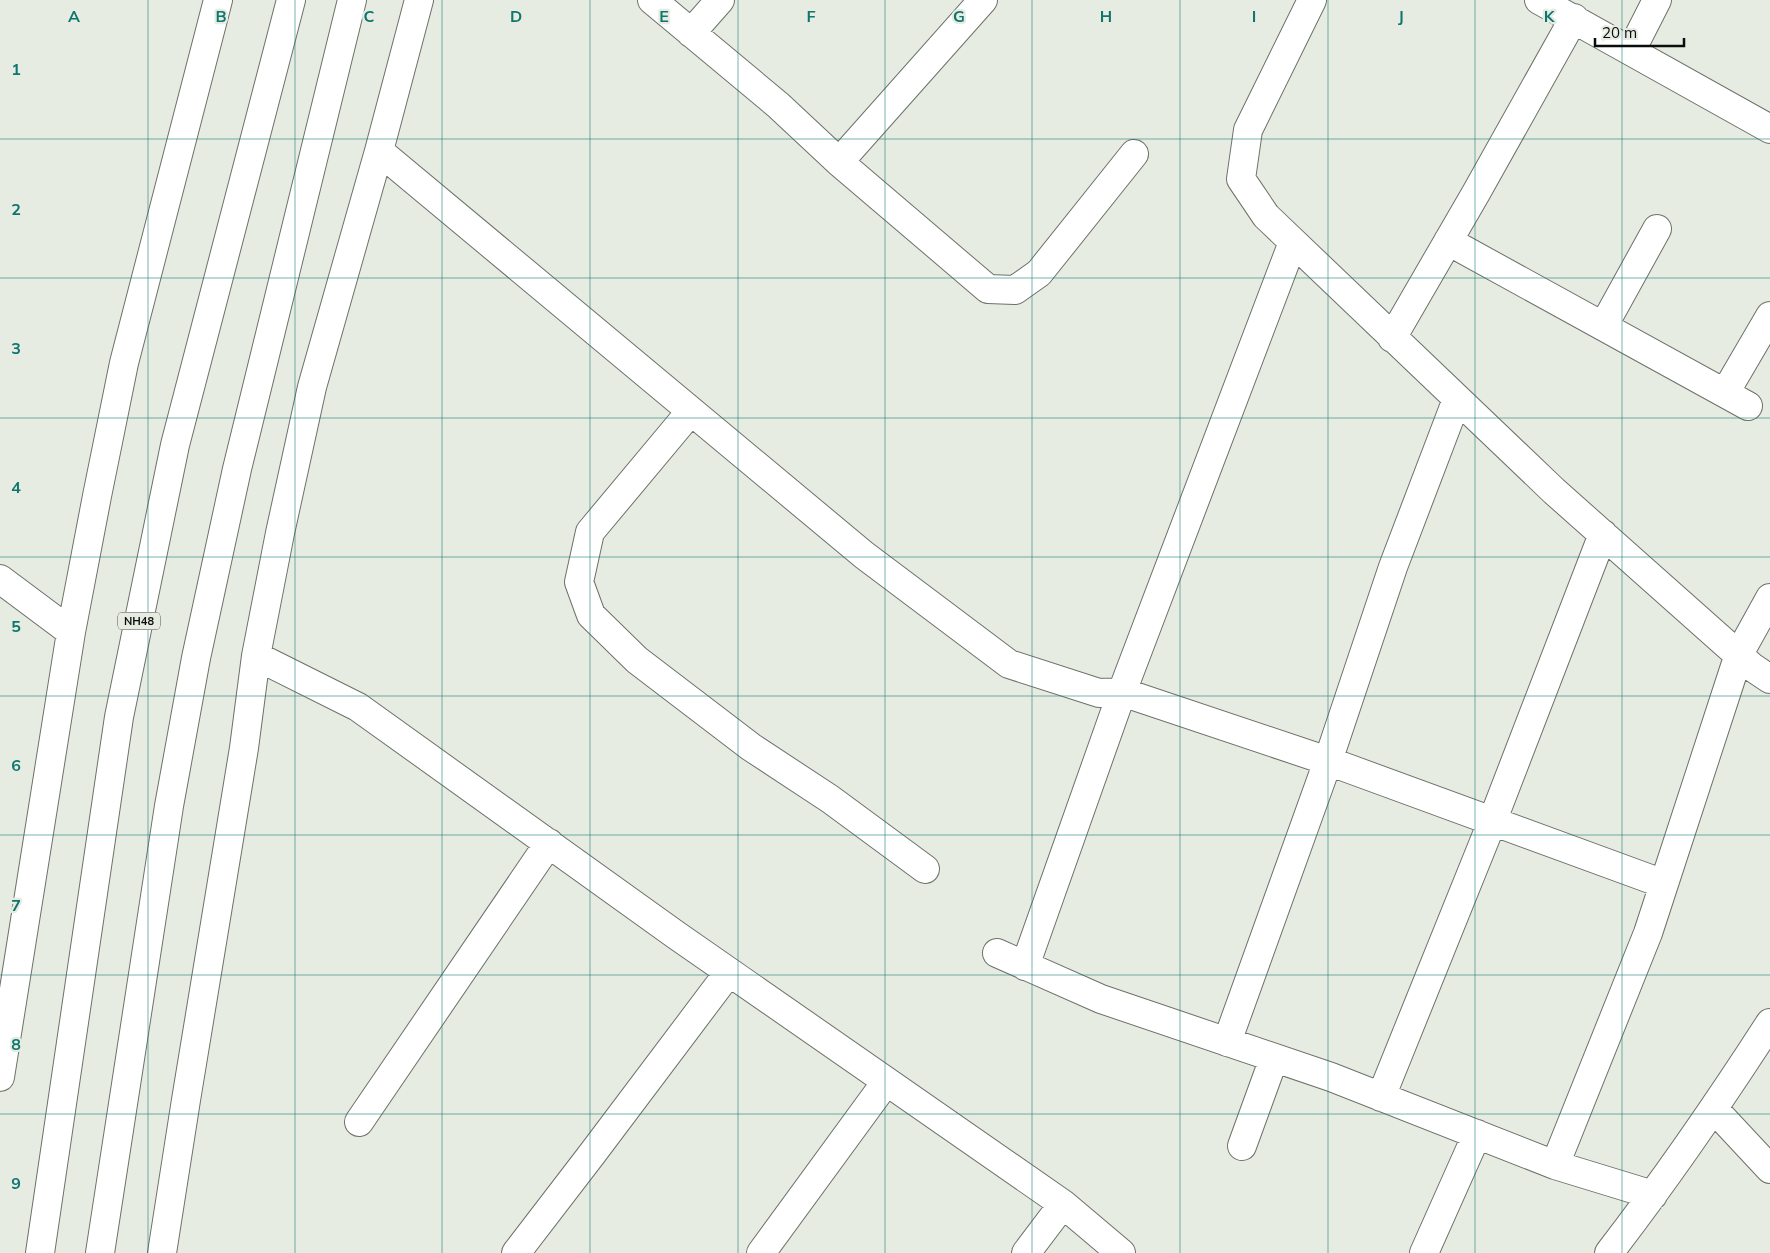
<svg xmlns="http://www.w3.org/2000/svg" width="1770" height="1253" font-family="Mulish,sans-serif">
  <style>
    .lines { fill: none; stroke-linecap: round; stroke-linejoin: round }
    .minor-casing { stroke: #6c7169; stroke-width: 30 }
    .highway-casing { stroke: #6c7169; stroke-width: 30 }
    .minor { stroke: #fff; stroke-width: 28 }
    .highway { stroke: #fff; stroke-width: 28 }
    .grid { fill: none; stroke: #0f766e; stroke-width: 1; stroke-opacity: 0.55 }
    .labels { text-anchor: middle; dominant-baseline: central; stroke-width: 4.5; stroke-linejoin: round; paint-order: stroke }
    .shield { fill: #e7ece3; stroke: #4d504b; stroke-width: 1 }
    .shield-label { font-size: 11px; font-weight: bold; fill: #0b0d0a }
    .grid-label { font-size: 16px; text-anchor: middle; font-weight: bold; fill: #0f766e; stroke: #e7ece3; stroke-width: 4.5; stroke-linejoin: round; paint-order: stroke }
  </style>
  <rect width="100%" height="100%" fill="#e7ece3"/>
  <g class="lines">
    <g class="minor-casing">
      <path id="minor" d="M652 0 778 105 839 162 988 289 1015 290 1039 273 1134 154
        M1312 0 1248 130 1241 179 1266 216 1554 491 1752 667 1770 679
        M1539 0 1770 129
        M691 33 720 0
        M1631 51 1657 0
        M379 151 864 555 1009 664 1099 693 1122 692 1328 761 1664 884
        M839 162 983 0
        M1448 241 1748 406
        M1604 325 1657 229
        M1392 338 1476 193 1574 18
        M1725 393 1770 316
        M691 411 590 532 579 582 591 615 637 660 751 747 830 799 925 869
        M0 579 71 632
        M256 656 358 707 676 935 1063 1204 1121 1253
        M997 953 1101 999 1331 1077 1555 1165 1653 1195
        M1025 966 1122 692 1293 242
        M1227 1042 1328 761 1393 567 1457 399
        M0 1077 71 632 97 496 124 363 218 0
        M1381 1097 1492 822 1603 534
        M1714 1109 1770 1169
        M359 1122 549 843
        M1242 1146 1274 1058
        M1555 1165 1648 933 1739 654 1770 598
        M162 1253 186 1100 244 748 256 656 280 533 312 387 379 151 419 0
        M516 1253 592 1154 729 972
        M761 1253 886 1082
        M1026 1253 1063 1204
        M1424 1253 1477 1134
        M1609 1253C1666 1179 1719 1102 1770 1023"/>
    </g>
    <g class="highway-casing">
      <path id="highway" d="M40 1253 119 717 175 445 291 0
        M100 1253 169 806 196 658 237 469 352 0"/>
    </g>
    <use href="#minor" class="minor"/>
    <use href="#highway" class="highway"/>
  </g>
  <path class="grid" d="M148 0V1253M295 0V1253M442 0V1253M590 0V1253M738 0V1253M885 0V1253M1032 0V1253M1180 0V1253M1328 0V1253M1475 0V1253M1622 0V1253M0 139H1770M0 278H1770M0 418H1770M0 557H1770M0 696H1770M0 835H1770M0 975H1770M0 1114H1770"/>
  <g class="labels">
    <rect class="shield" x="118" y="612.5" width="42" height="17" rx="4"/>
    <g class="shield-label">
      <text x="139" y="621">NH48</text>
    </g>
  </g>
  <g class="grid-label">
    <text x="74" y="22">A</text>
    <text x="221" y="22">B</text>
    <text x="369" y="22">C</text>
    <text x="516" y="22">D</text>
    <text x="664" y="22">E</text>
    <text x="811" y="22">F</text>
    <text x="959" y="22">G</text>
    <text x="1106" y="22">H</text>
    <text x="1254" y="22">I</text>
    <text x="1401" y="22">J</text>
    <text x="1549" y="22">K</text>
    <text x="16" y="75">1</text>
    <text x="16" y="215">2</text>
    <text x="16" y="354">3</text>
    <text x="16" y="493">4</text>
    <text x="16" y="632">5</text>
    <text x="16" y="771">6</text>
    <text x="16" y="911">7</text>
    <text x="16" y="1050">8</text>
    <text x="16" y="1189">9</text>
  </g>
  <path d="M1595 38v8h89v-8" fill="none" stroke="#0b0d0a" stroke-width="2.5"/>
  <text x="1602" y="38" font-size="15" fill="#0b0d0a" stroke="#e7ece3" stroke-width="4" paint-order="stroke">20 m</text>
</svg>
